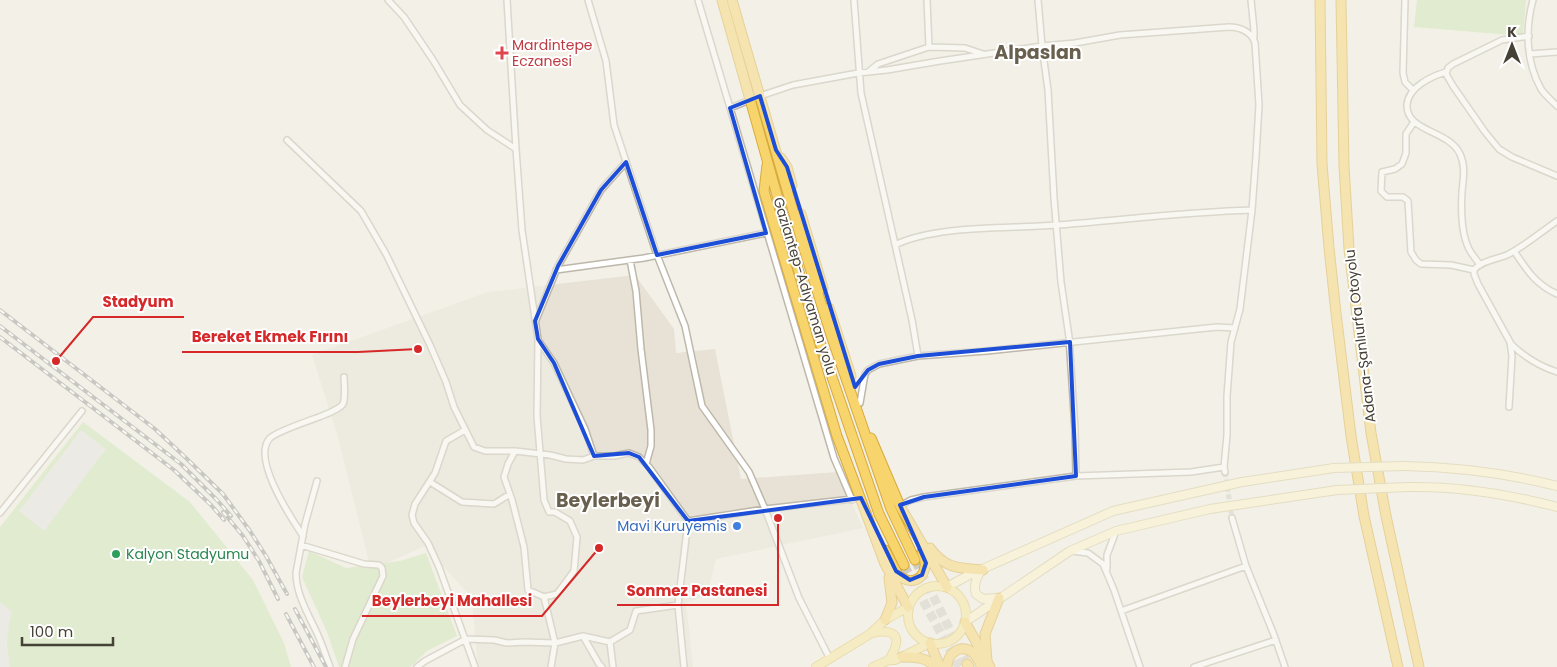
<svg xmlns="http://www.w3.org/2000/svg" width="1557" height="667" font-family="Poppins,sans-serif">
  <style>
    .residential { fill: #e7e2d5 }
    .green { fill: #cae5b1 }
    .parking { fill: #e4e2df }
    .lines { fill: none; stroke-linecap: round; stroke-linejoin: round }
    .street-tunnel { stroke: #d0cdc4; stroke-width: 5; stroke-dasharray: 5 2.5; stroke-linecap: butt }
    .highway-tunnel { stroke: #d0cdc4; stroke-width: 9; stroke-dasharray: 9 4.5; stroke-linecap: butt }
    .street-casing { stroke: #beb8aa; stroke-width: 8 }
    .secondary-casing { stroke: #d1c698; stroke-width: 10 }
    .primary-casing { stroke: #dfc469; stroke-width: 10 }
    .highway-casing { stroke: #d7aa3d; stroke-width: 11 }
    .street { stroke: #fff; stroke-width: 5 }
    .secondary { stroke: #fcf4c8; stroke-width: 8 }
    .primary { stroke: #fae699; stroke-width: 8 }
    .highway { stroke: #f8d46d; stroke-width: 9 }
    .rail-casing { stroke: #969696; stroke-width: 4 }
    .rail { stroke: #fff; stroke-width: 2; stroke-dasharray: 5.5; stroke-linecap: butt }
    .secondary-bridge-casing { stroke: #d1c698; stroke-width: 10; stroke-linecap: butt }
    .secondary-bridge { stroke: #fcf4c8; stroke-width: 8 }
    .marked { fill: none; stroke: #1d4ed8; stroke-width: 4; stroke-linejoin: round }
    .health-dot { fill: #e0444e; stroke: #fff; stroke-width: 2 }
    .shop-dot { fill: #3f7fe0; stroke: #fff; stroke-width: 2 }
    .leisure-dot { fill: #2e9e5b; stroke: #fff; stroke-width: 2 }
    .labels { text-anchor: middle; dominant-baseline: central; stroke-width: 4; stroke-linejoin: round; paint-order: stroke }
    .health-label { font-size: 14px; fill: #be3a42; stroke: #fff; text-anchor: start }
    .street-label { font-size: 14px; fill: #464136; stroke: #fff }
    .shop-label { font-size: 14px; fill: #366cbe; stroke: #fff; text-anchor: end }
    .leisure-label { font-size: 14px; fill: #27864d; stroke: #fff; text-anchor: start }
    .district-label { font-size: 19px; font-weight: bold; fill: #685f4e; stroke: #fff }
    .leader { fill: none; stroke: #d62828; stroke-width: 2 }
    .callout-dot { fill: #d62828; stroke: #fff; stroke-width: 2 }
    .callout-label { font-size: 15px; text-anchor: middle; font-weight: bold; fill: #d62828; stroke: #fff; stroke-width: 4; stroke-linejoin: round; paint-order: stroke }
  </style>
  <rect width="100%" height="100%" fill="#f3f0e7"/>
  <path class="residential" d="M635 275 674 329 676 353 715 349 741 479 838 472 863 528 716 559 707 595 686 603 693 667H478L472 598 425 546 371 570 337 434 312 355 488 292Z"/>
  <path class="green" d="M1417 0H1526L1523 36 1414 27Z
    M83 422 190 502 253 580 284 643 291 667H0V527Z
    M309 551 346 568 400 561 426 553 457 636 427 651 410 667H339L327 632 302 577Z"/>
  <path class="parking" d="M81 430 106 449 44 531 19 511Z
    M0 602 12 612 9 625 7 643 10 667H0Z"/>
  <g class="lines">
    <path class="street-tunnel" d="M1225 472 1232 518"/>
    <path class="highway-tunnel" d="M915 560 967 664
      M904 565 959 667"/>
    <g class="street-casing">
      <path id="street" d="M388 0 404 17 433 60 460 105 487 130 516 149
        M507 0 516 149 522 230 538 339 537 416 544 500 549 512H555L570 521 577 537 574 571 557 594 544 597
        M588 0 606 61 614 125 657 255 685 326 702 406 749 472 765 509 799 598 830 659
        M698 0 834 458 852 500
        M854 0 861 93 912 320 918 356
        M927 0 929 47
        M1038 0 1042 46 1048 90 1054 198 1061 282 1069 337 1075 429 1076 476
        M1251 0 1254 30V37
        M1405 0 1403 73 1405 82 1413 90
        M1533 0C1525 29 1526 62 1541 89 1545 95 1552 101 1557 106
        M1529 36 1502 40 1453 64 1448 68 1446 74 1453 86 1485 132 1499 149 1512 157 1557 176
        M1530 54 1557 52
        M868 72 878 64 929 47 965 48 983 54
        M1446 72C1432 76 1408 87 1407 105 1406 132 1449 130 1460 154 1466 167 1463 179 1462 192 1461 209 1461 233 1469 249 1472 255 1477 260 1480 265
        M730 108 760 96 793 85 858 73 887 70 940 61 1042 46 1075 43 1120 35 1229 27C1240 27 1252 32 1255 43L1259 105 1256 156 1252 210 1240 309 1231 342 1227 396V435L1224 467 1225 472
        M1414 122 1406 134V153L1402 164 1395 169 1382 172 1381 191 1387 197H1403L1408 201 1411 252 1416 260 1421 264 1451 265 1474 270
        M287 140 361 211 386 254 430 345 446 382 454 407 474 447 485 451H515L550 455 566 459 583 460 594 456H614L629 453 639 457 649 467 688 521 678 605 684 667
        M895 245C936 225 1008 229 1056 225 1121 220 1186 212 1252 210
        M1514 251C1527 270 1535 284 1557 294
        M630 260 636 291 641 349 651 430V446L646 464
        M556 270 644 258 766 233
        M536 320 558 266 601 190 626 162
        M538 340 554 363 585 429 594 456
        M1510 343C1523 356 1539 366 1557 372
        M860 403 865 374 868 370 879 364 918 356 987 351 1217 327 1235 328
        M1509 407 1512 356 1510 342 1478 284 1474 274V270C1481 261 1497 259 1507 255 1525 246 1541 232 1557 221
        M465 430 446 441 435 473 415 504 412 515 414 523 428 543 439 567 475 667
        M515 451 508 464 504 477 512 500 524 547 528 590 544 597 555 643 551 667
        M317 481 305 524 296 573C296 594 308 614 317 633 322 644 326 656 330 667
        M430 482 462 502 494 504 510 494
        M900 506 911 500 924 497 1076 476 1191 472 1224 467
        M0 513 82 411
        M1232 518 1246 566 1274 635 1285 667
        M688 521 765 509 861 498
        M303 536C291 518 251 458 270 438 278 431 308 421 319 417 326 414 339 410 343 404 346 397 344 384 344 377
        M301 545 364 564 379 565 382 568 383 576 353 639 345 667
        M1072 551 1088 553 1103 564 1114 590 1140 667
        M1107 569V555L1116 531
        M1121 611 1246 566
        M583 636 599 664 602 667
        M417 667 425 661 466 639 494 640 507 643 524 642 555 643 583 636 610 642
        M613 667 610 642 630 630 636 611 678 605
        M1194 667 1276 640"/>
    </g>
    <g class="secondary-casing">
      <path id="secondary" d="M1404 466C1456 467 1506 473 1557 486
        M1408 487C1459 486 1508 494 1557 507
        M981 571C976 578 973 585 976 594L983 599 998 598
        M947 587 969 575 1113 511 1242 482 1334 468
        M965 622 1070 551 1116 531 1210 509 1337 490"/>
    </g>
    <g class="primary-casing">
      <path id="primary" d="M908 615a29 29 0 1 1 58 0a29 29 0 1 1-58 0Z
        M871 633C897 628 903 637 889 660
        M816 667 870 634 885 620 908 607
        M873 667 889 660H895L930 643"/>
    </g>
    <g class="highway-casing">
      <path id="highway" d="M722 0 793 252 820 342 879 514 904 565
        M732 0 805 252 831 335 891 509 915 560
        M1320 0 1322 164 1329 248 1336 313 1351 436 1364 516 1398 667
        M1341 0 1344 166 1349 249 1371 433 1386 516 1419 667
        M781 158 787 167 792 185
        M767 165 764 191 837 436 885 564 908 607
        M801 214 823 288
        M829 308 851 376
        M871 438 900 506 947 587
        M930 548C945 569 959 568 983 570
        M885 550 898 575C916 590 932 572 922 552
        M885 620 892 603 889 578
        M965 622 990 667
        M930 643 940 667
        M902 657C915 657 926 657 936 667
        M987 661 985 634 999 598
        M967 664 969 667
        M947 667C947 654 961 642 973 653 977 656 979 662 982 667"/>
    </g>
    <use href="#street" class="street"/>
    <use href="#secondary" class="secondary"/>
    <use href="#primary" class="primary"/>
    <use href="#highway" class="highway"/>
    <g class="rail-casing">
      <path id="rail" d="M0 310 155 429 186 458 223 494 250 531 266 556 287 594
        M0 326 181 464 217 500 231 516
        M0 337 174 470 211 505 224 520
        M223 512 243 536 259 561 278 599
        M295 609 326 667
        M286 614 314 667"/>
    </g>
    <use href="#rail" class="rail"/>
    <g class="secondary-bridge-casing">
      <path id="secondary-bridge" d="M1334 468 1404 466
        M1337 490 1408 487"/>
    </g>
    <use href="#secondary-bridge" class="secondary-bridge"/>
  </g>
  <path d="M0 0H1557V667H0ZM760 96 776 150 787 167 855 387 868 370 879 364 918 356 1070 342 1076 476 924 497 900 505 926 563 922 575 910 580 896 571 861 498 688 521 639 457 629 453 594 456 554 363 538 339 535 321 558 266 601 190 626 162 657 255 766 233 730 108Z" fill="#f3f0e7" fill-opacity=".55" fill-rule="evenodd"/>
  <path class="marked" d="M760 96 776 150 787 167 855 387 868 370 879 364 918 356 1070 342 1076 476 924 497 900 505 926 563 922 575 910 580 896 571 861 498 688 521 639 457 629 453 594 456 554 363 538 339 535 321 558 266 601 190 626 162 657 255 766 233 730 108Z"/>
  <path class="health-dot" d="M499.5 45.5h5v5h5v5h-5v5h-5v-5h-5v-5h5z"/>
  <circle class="shop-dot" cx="737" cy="526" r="5"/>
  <circle class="leisure-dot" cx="116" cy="554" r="5"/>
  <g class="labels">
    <g class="health-label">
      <text x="512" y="45">Mardintepe<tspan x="512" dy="16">Eczanesi</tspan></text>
    </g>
    <g class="street-label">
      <text transform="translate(805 286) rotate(73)">Gaziantep-Adıyaman yolu</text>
      <text transform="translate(1360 336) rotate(-97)">Adana-Şanlıurfa Otoyolu</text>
    </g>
    <g class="shop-label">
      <text x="727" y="526">Mavi Kuruyemis</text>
    </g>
    <g class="leisure-label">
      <text x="126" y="554">Kalyon Stadyumu</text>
    </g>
    <g class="district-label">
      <text x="1038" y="52">Alpaslan</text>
      <text x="608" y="500">Beylerbeyi</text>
    </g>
  </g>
  <path class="leader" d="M56 361L93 317H184M418 349L358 352H182M778 518L778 605H617M599 548L542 616H362"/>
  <g class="callout-dot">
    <circle cx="56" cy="361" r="5"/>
    <circle cx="418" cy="349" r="5"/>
    <circle cx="778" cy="518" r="5"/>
    <circle cx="599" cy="548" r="5"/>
  </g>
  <g class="callout-label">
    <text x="138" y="307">Stadyum</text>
    <text x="270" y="342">Bereket Ekmek Fırını</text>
    <text x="697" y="596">Sonmez Pastanesi</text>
    <text x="452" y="606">Beylerbeyi Mahallesi</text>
  </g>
  <g transform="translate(1512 45)" stroke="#ffffff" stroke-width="4" paint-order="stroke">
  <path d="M0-4L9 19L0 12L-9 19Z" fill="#464136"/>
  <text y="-8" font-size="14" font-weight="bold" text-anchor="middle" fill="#464136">K</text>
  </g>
  <path d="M22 637v8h91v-8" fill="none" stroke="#464136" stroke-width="2.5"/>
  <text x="30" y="637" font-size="15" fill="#464136" stroke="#ffffff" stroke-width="4" paint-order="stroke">100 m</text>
</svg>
